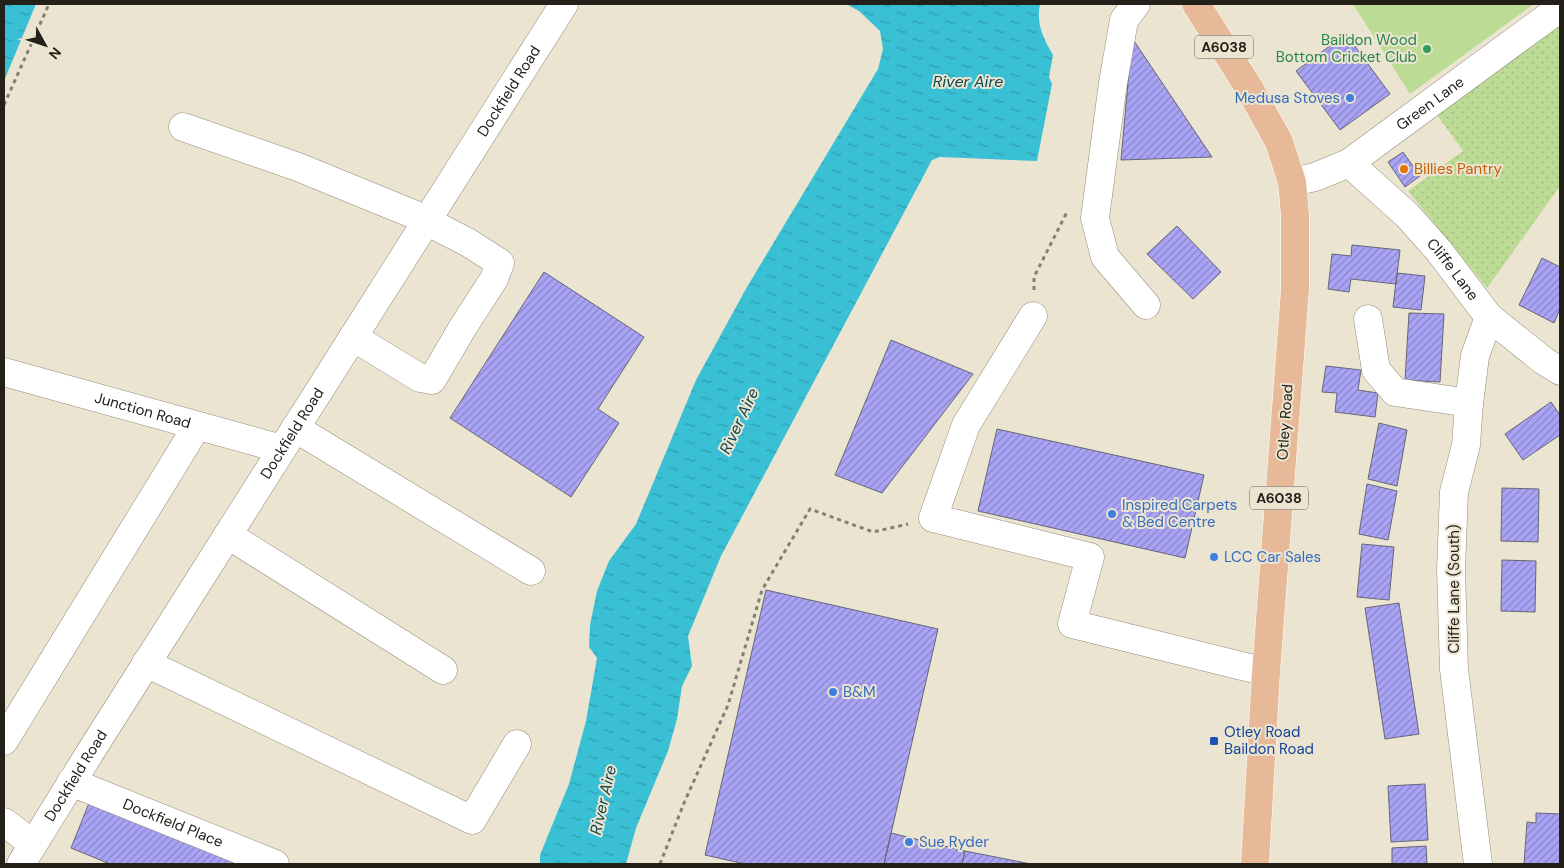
<svg xmlns="http://www.w3.org/2000/svg" width="1564" height="868" font-family="'DM Sans',sans-serif">
  <style>
    .grass { fill: url(#grass-dots) }
    .pitch { fill: #bcdc96 }
    .water { fill: url(#water-ripples) }
    .building { fill: url(#building-hatch); stroke: #666577 }
    .lines { fill: none; stroke-linecap: round; stroke-linejoin: round }
    .minor-casing { stroke: #938c7a; stroke-width: 29 }
    .major-casing { stroke: #fff; stroke-width: 29 }
    .path { stroke: #847f71; stroke-width: 3; stroke-dasharray: 4 4; stroke-linecap: butt }
    .minor { stroke: #fff; stroke-width: 28 }
    .major { stroke: #e8b998; stroke-width: 28 }
    .leisure-dot { fill: #2e9e5b; stroke: #ebe4d0; stroke-width: 2 }
    .shop-dot { fill: #3f7fe0; stroke: #ebe4d0; stroke-width: 2 }
    .food-dot { fill: #e8710a; stroke: #ebe4d0; stroke-width: 2 }
    .transit-dot { fill: #1a4fb4; stroke: #ebe4d0; stroke-width: 2 }
    .labels { text-anchor: middle; dominant-baseline: central; stroke-width: 4; stroke-linejoin: round; paint-order: stroke }
    .shield { fill: #ebe4d0; stroke: #5f5b50; stroke-width: 1 }
    .shield-label { font-size: 14px; font-weight: bold; fill: #232019 }
    .leisure-label { font-size: 15px; fill: #27864d; stroke: #ebe4d0; text-anchor: end }
    .street-label { font-size: 15px; fill: #232019; stroke: #ebe4d0 }
    .shop-label { font-size: 15px; fill: #366cbe; stroke: #ebe4d0; text-anchor: start }
    .food-label { font-size: 15px; fill: #c56008; stroke: #ebe4d0; text-anchor: start }
    .transit-label { font-size: 15px; fill: #164399; stroke: #ebe4d0; text-anchor: start }
    .water-label { font-size: 16px; font-style: italic; fill: #0b464f; stroke: #ebe4d0 }
  </style>
  <defs>
    <pattern id="grass-dots" width="8" height="8" patternUnits="userSpaceOnUse" patternTransform="scale(1.25)"><rect width="8" height="8" fill="#bcdc96"/><path d="M2 2h.1M6 6h.1" fill="none" stroke="#a1bc81" stroke-width="1.8" stroke-linecap="round"/></pattern>
    <pattern id="water-ripples" width="26" height="14" patternUnits="userSpaceOnUse" patternTransform="scale(1.25)"><rect width="26" height="14" fill="#39c0d5"/><path d="M2 4q2-2 4 0t4 0M15 11q2-2 4 0t4 0" fill="none" stroke="#309cac"/></pattern>
    <pattern id="building-hatch" width="6" height="6" patternUnits="userSpaceOnUse" patternTransform="scale(1.25)"><rect width="6" height="6" fill="#a9a4f5"/><path d="M-1 1l2-2M0 6l6-6M5 7l2-2" fill="none" stroke="#8985c6"/></pattern>
  </defs>
  <rect width="100%" height="100%" fill="#ebe4d0"/>
  <path class="grass" d="M1560 25V186L1487 288 1408 191 1463 151 1437 115Z"/>
  <path class="pitch" d="M1353 4H1534L1410 94Z"/>
  <path class="water" d="M4 4H36L4 81Z
    M846 4H1040C1036 24 1043 38 1053 55L1049 77 1052 84 1037 161 940 157 932 160 721 556 688 636 692 666 682 686 677 719 668 751 636 828 626 864H540V855L569 784 586 721 597 658 589 647 590 625 597 591 609 561 636 524 696 380 747 287 878 69 883 49 880 31 859 11Z"/>
  <path class="building" d="M1346 34 1390 94 1340 130 1296 71Z
    M1132 38 1212 157 1121 160Z
    M1403 152 1420 176 1405 187 1388 162Z
    M1177 226 1221 272 1193 299 1147 254Z
    M1352 245 1400 250 1396 284 1351 279 1349 292 1328 289 1332 254 1351 256Z
    M1542 258 1560 267V309L1554 323 1519 305Z
    M544 272 644 337 598 409 619 423 571 497 450 418Z
    M1397 273 1425 276 1421 310 1393 307Z
    M1409 313 1444 314 1440 382 1405 380Z
    M891 340 973 374 882 493 835 475Z
    M1326 366 1361 370 1358 390 1378 393 1375 417 1335 412 1337 393 1322 392Z
    M1551 402 1560 415V435L1523 460 1505 434Z
    M1379 423 1407 430 1397 486 1368 479Z
    M997 429 1204 475 1185 558 978 511Z
    M1367 484 1397 491 1388 540 1359 534Z
    M1502 488 1539 489 1538 542 1501 541Z
    M1362 544 1394 547 1389 600 1357 597Z
    M1502 560 1536 561 1535 612 1501 611Z
    M766 590 938 629 884 864H745L705 855Z
    M1399 603 1419 734 1385 739 1365 608Z
    M1425 784 1428 840 1391 842 1388 786Z
    M89 803 241 864H110L71 848Z
    M1536 813 1560 814V864H1524L1527 822 1536 823Z
    M891 833 965 851 962 864H884Z
    M1426 846 1427 864H1392V848Z
    M965 851 1031 864H962Z"/>
  <g class="lines">
    <g class="minor-casing">
      <g id="minor">
        <path d="M1136 4 1124 20 1113 83 1095 218 1105 257 1146 305"/>
        <path d="M183 127 298 167 413 214 469 243 500 263 494 279 463 327 432 380 420 378 353 337"/>
        <path id="s1" d="M1349 163 1407 215 1439 251 1489 317 1544 361 1560 371"/>
        <path id="s2" d="M1292 182 1315 177 1349 163 1560 8"/>
        <path d="M1033 316 966 425 933 518 1090 557 1072 624 1266 672"/>
        <path d="M1368 319 1376 370 1395 392 1469 403"/>
        <path id="s3" d="M4 372 282 449"/>
        <path d="M295 428 531 571"/>
        <path d="M228 535 443 670"/>
        <path d="M146 663 472 820 517 744"/>
        <path d="M4 741 197 426"/>
        <path id="s4" d="M71 782 275 864"/>
        <path d="M4 822 33 844"/>
        <path id="s5" d="M21 864 91 751 564 4"/>
        <path d="M1478 864 1454 669 1451 569 1454 492 1466 445 1469 403 1475 356 1489 317"/>
      </g>
    </g>
    <g class="major-casing">
      <path id="major" d="M1196 4 1251 91 1279 142 1292 182 1295 215V290L1266 672 1255 864"/>
    </g>
    <path class="path" d="M4 105 49 4
      M1034 290V277L1067 212
      M660 864 684 803 728 705 762 590 810 509 873 532 908 524"/>
    <use href="#minor" class="minor"/>
    <use href="#major" class="major"/>
  </g>
  <circle class="leisure-dot" cx="1427" cy="49" r="5"/>
  <g class="shop-dot">
    <circle cx="1350" cy="98" r="5"/>
    <circle cx="1112" cy="514" r="5"/>
    <circle cx="1214" cy="557" r="5"/>
    <circle cx="833" cy="692" r="5"/>
    <circle cx="909" cy="842" r="5"/>
  </g>
  <circle class="food-dot" cx="1404" cy="169" r="5"/>
  <rect class="transit-dot" x="1209" y="736" width="10" height="10" rx="2.5"/>
  <g class="labels">
    <g class="shield">
      <rect x="1195" y="35.5" width="58" height="23" rx="4"/>
      <rect x="1250" y="486.5" width="58" height="23" rx="4"/>
    </g>
    <g class="shield-label">
      <text x="1224" y="47">A6038</text>
      <text x="1279" y="498">A6038</text>
    </g>
    <g class="leisure-label">
      <text x="1417" y="40">Baildon Wood<tspan x="1417" dy="17">Bottom Cricket Club</tspan></text>
    </g>
    <g class="street-label">
      <text stroke="none"><textPath href="#s5" startOffset="914">Dockfield Road</textPath></text>
      <text stroke="none"><textPath href="#s2" startOffset="161">Green Lane</textPath></text>
      <text stroke="none"><textPath href="#s1" startOffset="149">Cliffe Lane</textPath></text>
      <text stroke="none"><textPath href="#s3" startOffset="144">Junction Road</textPath></text>
      <text transform="translate(1285 422) rotate(-86)">Otley Road</text>
      <text stroke="none"><textPath href="#s5" startOffset="509">Dockfield Road</textPath></text>
      <text transform="translate(1454 589) rotate(-90)">Cliffe Lane (South)</text>
      <text stroke="none"><textPath href="#s5" startOffset="104">Dockfield Road</textPath></text>
      <text stroke="none"><textPath href="#s4" startOffset="110">Dockfield Place</textPath></text>
    </g>
    <g class="shop-label">
      <text x="1340" y="98" text-anchor="end">Medusa Stoves</text>
      <text x="1122" y="505">Inspired Carpets<tspan x="1122" dy="17">&amp; Bed Centre</tspan></text>
      <text x="1224" y="557">LCC Car Sales</text>
      <text x="843" y="692">B&amp;M</text>
      <text x="919" y="842">Sue Ryder</text>
    </g>
    <g class="food-label">
      <text x="1414" y="169">Billies Pantry</text>
    </g>
    <g class="transit-label">
      <text x="1224" y="732">Otley Road<tspan x="1224" dy="17">Baildon Road</tspan></text>
    </g>
    <g class="water-label">
      <text x="968" y="81">River Aire</text>
      <text transform="translate(739 421) rotate(-65)">River Aire</text>
      <text transform="translate(603 800) rotate(-77)">River Aire</text>
    </g>
  </g>
  <rect width="1564" height="868" fill="none" stroke="#232019" stroke-width="10"/>
  <g transform="translate(45 45) rotate(130)" stroke="#ebe4d0" stroke-width="4" paint-order="stroke">
  <path d="M0-4L9 19L0 12L-9 19Z" fill="#232019"/>
  <text y="-8" font-size="14" font-weight="bold" text-anchor="middle" fill="#232019">N</text>
  </g>
</svg>
